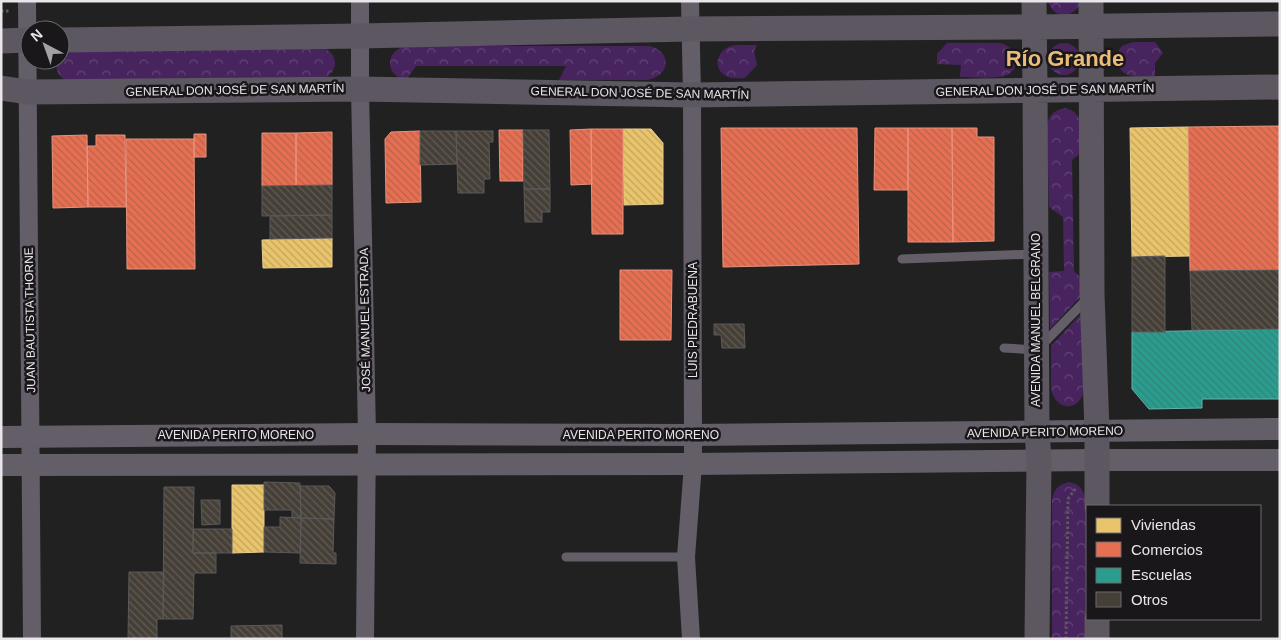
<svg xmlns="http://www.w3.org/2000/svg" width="1281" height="640" font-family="Arial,sans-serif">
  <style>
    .park { fill: url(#park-crowns) }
    .homes { fill: url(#homes-back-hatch); stroke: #e9ce90 }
    .shops { fill: url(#shops-back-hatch); stroke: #e7937f }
    .schools { fill: url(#schools-back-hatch); stroke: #63b3aa }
    .building { fill: url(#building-back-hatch); stroke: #5b5a5a }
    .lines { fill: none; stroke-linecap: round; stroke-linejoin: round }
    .path { stroke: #5d595e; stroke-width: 3; stroke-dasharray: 2.5 2.5; stroke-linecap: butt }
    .service { stroke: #635e68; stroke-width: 9 }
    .minor { stroke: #635e68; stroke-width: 18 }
    .tertiary { stroke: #635e68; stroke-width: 22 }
    .secondary { stroke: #5c5760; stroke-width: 25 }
    .labels { text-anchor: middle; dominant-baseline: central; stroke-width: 5; stroke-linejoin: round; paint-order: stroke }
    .street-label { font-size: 12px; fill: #e8e6e9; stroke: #19171a }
    .town-label { font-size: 22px; font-weight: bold; fill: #e9bc78; stroke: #19171a }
  </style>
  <defs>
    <pattern id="park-crowns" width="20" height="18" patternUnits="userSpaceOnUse" patternTransform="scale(1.25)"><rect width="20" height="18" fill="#48245f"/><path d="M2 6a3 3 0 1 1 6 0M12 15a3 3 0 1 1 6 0" fill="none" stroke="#624476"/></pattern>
    <pattern id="homes-back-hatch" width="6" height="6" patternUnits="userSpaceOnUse" patternTransform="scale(1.25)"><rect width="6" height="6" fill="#e9c46a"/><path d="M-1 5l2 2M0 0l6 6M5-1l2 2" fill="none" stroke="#c0a461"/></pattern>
    <pattern id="shops-back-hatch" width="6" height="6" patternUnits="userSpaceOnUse" patternTransform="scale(1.25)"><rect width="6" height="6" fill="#e76f51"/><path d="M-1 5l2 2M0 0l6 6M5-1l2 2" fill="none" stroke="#b7624e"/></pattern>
    <pattern id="schools-back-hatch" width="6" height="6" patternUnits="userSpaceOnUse" patternTransform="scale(1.25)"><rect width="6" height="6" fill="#2a9d8f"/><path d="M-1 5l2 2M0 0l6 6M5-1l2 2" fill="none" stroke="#328379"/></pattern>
    <pattern id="building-back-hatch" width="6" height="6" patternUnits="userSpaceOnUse" patternTransform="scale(1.25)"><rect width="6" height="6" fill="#453f37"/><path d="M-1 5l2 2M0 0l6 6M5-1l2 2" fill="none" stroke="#605b54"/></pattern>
  </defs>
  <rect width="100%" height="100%" fill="#222122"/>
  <path class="park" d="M1048 1H1081C1075 19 1053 20 1048 1Z
    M1134 42H1155L1163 53 1155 63V76C1146 76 1134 78 1126 74 1116 69 1114 54 1122 46 1126 44 1130 43 1134 42Z
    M1048 59a16 16 0 1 1 32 0a16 16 0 1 1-32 0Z
    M947 43H1000C1019 47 1023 70 1004 76 993 79 972 77 960 77L961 65 937 64V54Z
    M735 45H757L754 51 757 65 745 78C740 78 733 79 728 77 711 70 716 48 735 45Z
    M407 46H649C672 51 671 75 648 80H559L566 66H416L406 80C384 75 385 50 407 46Z
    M325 48C339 57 338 70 324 79L66 81C58 75 55 70 57 60H60V55L67 50Z
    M1065 108C1086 113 1081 134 1082 152L1072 160 1074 271 1083 280V294L1050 329 1049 272 1064 271 1063 217 1049 207 1047 124C1050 114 1055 110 1065 108Z
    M1083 312 1084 390C1080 412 1056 412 1051 389V346Z
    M1069 482C1079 484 1083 489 1086 499L1085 639H1052V500C1054 489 1058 485 1069 482Z"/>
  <path class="homes" d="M1188 127 1190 256 1132 257 1130 128Z
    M623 129H651L663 143V204L624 205Z
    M332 238V267L263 268 262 240Z
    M232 485H264V552L232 553Z"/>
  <path class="shops" d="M1280 126V270L1190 271 1188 127Z
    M721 128H857L859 264 723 267Z
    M875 128H908V190H874Z
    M908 128H952L953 242H908Z
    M952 128H977V137H994V241L953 242Z
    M591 129H623V234H592Z
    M591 129 592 184 571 185 570 130Z
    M499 130H523V181H500Z
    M420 131 421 202 386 203 385 139 391 132Z
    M332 132V185L296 186V133Z
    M262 133H296V186H262Z
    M194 134H206V157H194Z
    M87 135 88 207 53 208 52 136Z
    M96 135H125L126 207H88L87 146H96Z
    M126 139H194L195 269H127Z
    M620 270H672L671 340H620Z"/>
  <path class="schools" d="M1280 329V399H1202V408L1149 409 1132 389V332Z"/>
  <path class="building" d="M523 130H549L550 189H524Z
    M420 131H456L457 164 420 165Z
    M456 131H493V142H489L490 179H484V193H458Z
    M332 185V215L262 216V186Z
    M524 189H550V212H542V222H525Z
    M332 215V238L270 239V216Z
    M1165 256V332H1132V257Z
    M1280 270V329L1192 330 1190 271Z
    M714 324H744L745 348H722L721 335H714Z
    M264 482 300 483 301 518 292 517V510H264Z
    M300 486H329L335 493 334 519 301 518Z
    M164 487H194L193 553H216V573H194L193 619H163Z
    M201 500H220V524L202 525Z
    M280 517 301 518 300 553 264 552V527H280Z
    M301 518 334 519 333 553H336V564L300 563Z
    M193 529H232V553H193Z
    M129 572H164L163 619H157V639H128Z
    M282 625V639H231V626Z"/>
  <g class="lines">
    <path class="path" d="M1 11H11
      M1066 639 1068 499 1076 488"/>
    <path class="service" d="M902 259 1034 254
      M1004 348 1037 350 1087 299
      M566 557H686"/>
    <path class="minor" d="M27 1 32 639
      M360 1V89L367 434 365 639
      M690 1 692 95 693 435V464L686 557 691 639"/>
    <path class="tertiary" d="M1 437 367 434 693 435 1280 429
      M1 465 693 464 1097 460H1280"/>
    <path class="secondary" d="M1034 1 1035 90 1037 432 1039 460 1037 639
      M1091 1 1092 294 1097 430V506
      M60 40 360 36 690 29 1034 27 1280 24
      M1 41 30 40
      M1 88 28 92 360 89 692 95 1280 87
      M1097 619V639"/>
  </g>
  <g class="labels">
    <g class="street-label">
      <text transform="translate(235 90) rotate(-1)">GENERAL DON JOSÉ DE SAN MARTÍN</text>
      <text transform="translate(1045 90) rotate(-1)">GENERAL DON JOSÉ DE SAN MARTÍN</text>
      <text transform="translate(640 93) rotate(1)">GENERAL DON JOSÉ DE SAN MARTÍN</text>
      <text transform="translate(30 320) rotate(-91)">JUAN BAUTISTA THORNE</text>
      <text transform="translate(365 320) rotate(-91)">JOSÉ MANUEL ESTRADA</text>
      <text transform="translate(693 320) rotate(-90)">LUIS PIEDRABUENA</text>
      <text transform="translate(1036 320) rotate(-90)">AVENIDA MANUEL BELGRANO</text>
      <text transform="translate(1045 432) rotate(-1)">AVENIDA PERITO MORENO</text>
      <text x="236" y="435">AVENIDA PERITO MORENO</text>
      <text x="641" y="435">AVENIDA PERITO MORENO</text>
    </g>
    <g class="town-label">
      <text x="1065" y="58">Río Grande</text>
    </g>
  </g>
  <rect width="1281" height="640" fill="none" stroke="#e8e6e9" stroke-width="5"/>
  <rect x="1086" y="505" width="175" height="115" fill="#19171a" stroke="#6c6a6d"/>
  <rect x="1096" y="518" width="25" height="15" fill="#e9c46a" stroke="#6c6a6d"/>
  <text x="1131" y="530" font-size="15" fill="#e8e6e9">Viviendas</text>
  <rect x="1096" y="542" width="25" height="15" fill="#e76f51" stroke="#6c6a6d"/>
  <text x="1131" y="555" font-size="15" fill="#e8e6e9">Comercios</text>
  <rect x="1096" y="568" width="25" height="15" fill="#2a9d8f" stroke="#6c6a6d"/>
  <text x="1131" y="580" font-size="15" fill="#e8e6e9">Escuelas</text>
  <rect x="1096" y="592" width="25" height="15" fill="#453f37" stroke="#6c6a6d"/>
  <text x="1131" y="605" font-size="15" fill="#e8e6e9">Otros</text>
  <g transform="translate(45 45) rotate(319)"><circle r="24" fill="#19171a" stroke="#6c6a6d"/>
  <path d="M0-4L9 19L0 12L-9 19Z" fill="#a3a1a3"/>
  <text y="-8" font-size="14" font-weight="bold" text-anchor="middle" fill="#e8e6e9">N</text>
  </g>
</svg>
